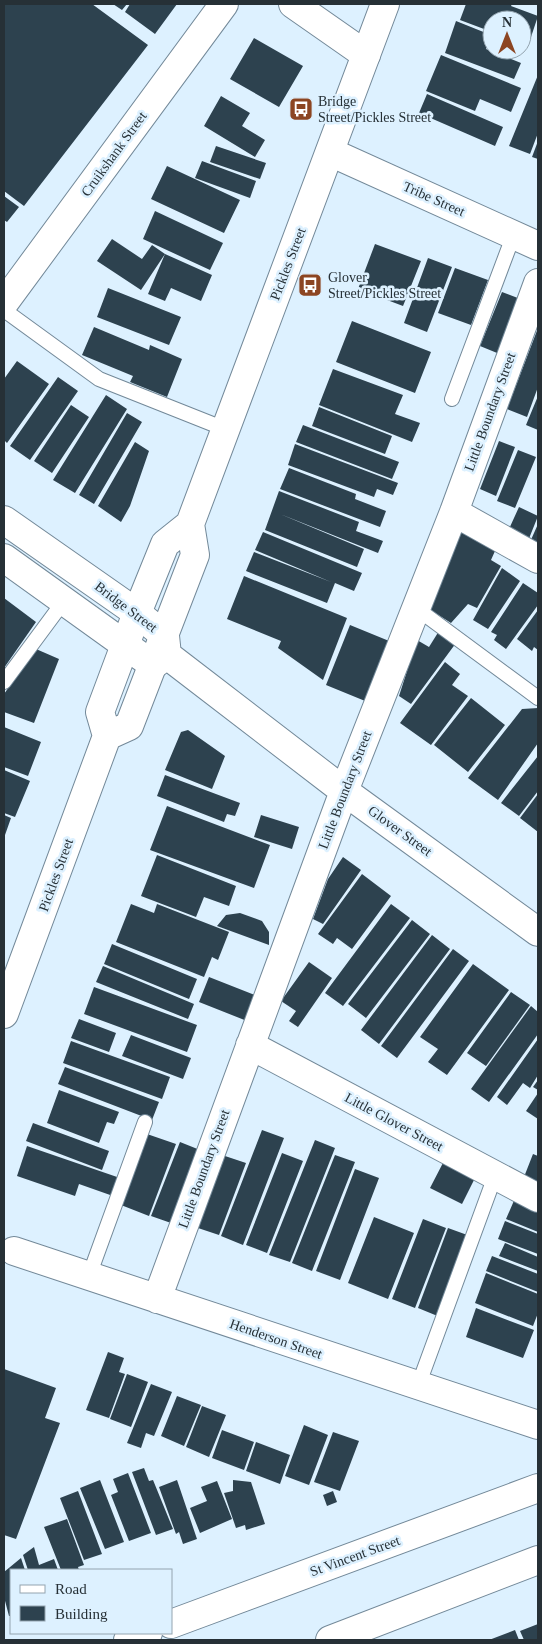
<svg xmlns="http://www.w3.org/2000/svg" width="542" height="1644" font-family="'Times New Roman',serif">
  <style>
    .building { fill: #2d424f }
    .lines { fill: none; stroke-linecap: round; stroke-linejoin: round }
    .lane-casing { stroke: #738999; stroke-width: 16 }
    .street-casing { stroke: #738999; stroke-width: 30 }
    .secondary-casing { stroke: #738999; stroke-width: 30 }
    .lane { stroke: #fff; stroke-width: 14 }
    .street { stroke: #fff; stroke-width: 28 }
    .secondary { stroke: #fff; stroke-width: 28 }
    .labels { text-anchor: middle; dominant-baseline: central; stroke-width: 5; stroke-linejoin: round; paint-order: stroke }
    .poi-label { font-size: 14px; fill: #263036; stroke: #ddf1ff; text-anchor: start }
    .street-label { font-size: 14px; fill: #263036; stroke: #ddf1ff }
  </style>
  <rect width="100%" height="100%" fill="#ddf1ff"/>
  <path class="building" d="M4 4H92L148 45 24 206 4 191Z
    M113 4H127L122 10Z
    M130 4H177L155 34 125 12Z
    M466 4H512L511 6 538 16 528 46 522 44V20H492V32L460 20Z
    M456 21 491 35 486 49 521 63 514 79 445 53Z
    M254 38 303 66 279 107 230 79Z
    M441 55 521 88 511 112 480 99 475 111 426 91Z
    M538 75V133L530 154 509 146Z
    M427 94 503 127 495 146 419 113Z
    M221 96 250 113 242 126 265 140 255 157 204 126Z
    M538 141V159L532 157Z
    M216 146 266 163 260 179 210 162Z
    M202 161 256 181 250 198 195 178Z
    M167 166 240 200 224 233 151 199Z
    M4 196 19 207 7 222 4 220Z
    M155 211 223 243 210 270 143 239Z
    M112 239 142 259 152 245 165 254 141 290 97 261Z
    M375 244 421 261 403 306 358 289Z
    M165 254 212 275 201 301 171 288 165 301 148 294Z
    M428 258 452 267 427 332 404 323Z
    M455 268 488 280 471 325 438 313Z
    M108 288 181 317 169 345 97 317Z
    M502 292 523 300 502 355 480 346Z
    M352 321 431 352 415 393 336 362Z
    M94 327 149 350 150 345 182 359 167 397 130 382 133 376 82 355Z
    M538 328V387L527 417 507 409Z
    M17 361 49 384 7 443 4 440V379Z
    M333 369 403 395 395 414 420 423 412 442 319 405Z
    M58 377 78 391 30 460 10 446Z
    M106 395 127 409 75 493 53 480Z
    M538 396V430L526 425Z
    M71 405 89 417 52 473 34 461Z
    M319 407 392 436 385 454 312 426Z
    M127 413 142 422 94 504 79 495Z
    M303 425 399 462 392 479 296 442Z
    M499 441 515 447 496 496 480 489Z
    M135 442 149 451 130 506 121 522 98 506Z
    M295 444 398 483 393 495 377 489 374 497 288 465Z
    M518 450 536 457 515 508 497 501Z
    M289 468 356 494 355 499 386 511 380 527 280 489Z
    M279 491 359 522 356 531 383 541 378 553 280 514 364 549 357 567 265 530Z
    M519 507 538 516 528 541 509 529Z
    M538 524V547L530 542Z
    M458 527 495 551 491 560 501 566 477 608 468 604 451 623 429 609Z
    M263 532 362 573 354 591 335 583 327 603 246 571 254 552 331 582 255 550Z
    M502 568 520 581 488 629 473 620Z
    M244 576 347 618 323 680 278 648 281 641 227 619Z
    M523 583 538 593V605L506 649 494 640 497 635 491 632Z
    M4 598 36 622 4 668Z
    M538 610V650L534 647 532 651 517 639Z
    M350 625 394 643 370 703 326 685Z
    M439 631 456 643 411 704 399 696 417 640 429 647Z
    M36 649 59 659 34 723 4 712V694Z
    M445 662 460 674 452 685 468 696 431 745 400 723Z
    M471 698 505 725 468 772 434 745Z
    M538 708V743L498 800 468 778 522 709Z
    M4 727 41 742 28 776 4 767Z
    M188 730 225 756 212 789 165 770 181 732Z
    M538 756V791L519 816 501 803Z
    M4 770 30 781 15 817 4 813Z
    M165 775 240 803 235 816 227 814 224 822 157 796Z
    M538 794V832L520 818Z
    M167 806 270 845 254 888 150 850Z
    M4 815 11 818 5 835 4 834Z
    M261 815 299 827 292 849 254 837Z
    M157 855 236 886 229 906 204 897 196 917 141 896Z
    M343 857 361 870 323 924 313 919 328 879Z
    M362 874 391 896 352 949 337 938 333 944 318 934Z
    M131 904 154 913 157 904 229 932 218 960 212 957 204 977 116 942Z
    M391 904 410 918 343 1006 325 993Z
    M240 913 262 921 269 932V945L217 926 226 915Z
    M412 920 430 934 366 1018 348 1004Z
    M432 935 450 949 379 1044 361 1030Z
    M112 944 197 979 189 999 104 964Z
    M453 949 469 961 397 1058 381 1046Z
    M309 962 332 978 298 1027 289 1021 296 1011 281 1001Z
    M473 964 509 990 447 1075 428 1062 438 1049 420 1037Z
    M103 966 194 1004 188 1019 96 982Z
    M209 977 257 996 247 1021 199 1002Z
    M94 987 197 1025 187 1052 84 1014Z
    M511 992 530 1005 486 1066 467 1053Z
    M531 1006 538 1012V1034L489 1102 471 1089Z
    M79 1019 116 1033 109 1052 71 1038Z
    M131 1035 191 1058 183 1079 122 1056Z
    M538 1039V1075L530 1088 523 1083 507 1105 497 1097Z
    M71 1041 170 1077 162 1099 63 1063Z
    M65 1067 159 1102 152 1120 58 1084Z
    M538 1080V1090L533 1087Z
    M59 1090 119 1112 114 1124 107 1122 99 1143 47 1123Z
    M538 1093V1119L526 1111Z
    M33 1123 109 1151 102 1170 26 1141Z
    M262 1130 284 1138 243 1245 221 1236Z
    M147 1134 176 1144 149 1216 121 1205Z
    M315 1140 335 1148 290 1262 269 1255Z
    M180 1142 200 1150 171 1223 151 1216Z
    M27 1146 120 1178 113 1196 79 1184 75 1196 17 1176Z
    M282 1153 303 1161 267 1253 246 1245Z
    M533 1154 538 1156V1183L524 1177Z
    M335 1155 355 1162 312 1271 292 1263Z
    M225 1156 246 1163 219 1235 198 1228Z
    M445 1159 476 1176 462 1204 430 1188Z
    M355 1169 379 1178 340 1280 316 1271Z
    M516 1196 538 1207V1232L506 1219Z
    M374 1217 414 1233 388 1299 348 1283Z
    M423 1219 446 1228 415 1308 392 1299Z
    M505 1221 538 1234V1254L498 1239Z
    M448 1228 470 1236 440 1317 418 1308Z
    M505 1243 538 1257V1271L499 1256Z
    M492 1256 538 1274V1292L486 1271Z
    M486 1273 538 1294V1313L533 1326 475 1303Z
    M476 1308 534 1330 523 1358 466 1337Z
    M108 1352 124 1358 119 1372 125 1374 109 1418 86 1410Z
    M4 1369 56 1388 45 1418 60 1423 16 1539 4 1535Z
    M127 1374 148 1382 131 1427 110 1419Z
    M151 1384 172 1392 154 1436 146 1433 141 1448 127 1443Z
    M177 1396 201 1405 184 1446 161 1436Z
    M202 1406 226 1415 209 1457 186 1447Z
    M304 1425 328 1435 309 1485 285 1476Z
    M222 1430 254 1442 244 1470 212 1458Z
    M333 1432 359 1441 340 1491 314 1482Z
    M256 1442 290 1455 280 1484 246 1471Z
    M144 1468 149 1481 153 1480 173 1529 156 1535 132 1472Z
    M128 1473 151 1533 129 1541 111 1495 118 1492 113 1479Z
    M100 1480 124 1542 105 1549 80 1488Z
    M177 1480 197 1539 183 1544 179 1532 176 1534 159 1487Z
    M233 1480 251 1482 265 1524 246 1530 245 1525 236 1528 224 1493 233 1491Z
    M217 1481 232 1519 200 1533 190 1508 207 1501 201 1487Z
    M78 1491 102 1554 84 1560 60 1498Z
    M333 1491 337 1502 327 1506 323 1495Z
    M67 1519 84 1565 78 1567 79 1570H61L44 1527Z
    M34 1547 39 1565 54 1559 58 1570H28L23 1555Z
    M21 1558 25 1570H11V1616H9L4 1597V1572Z
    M538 1624V1640H524L520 1631Z
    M515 1630 519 1640H489Z"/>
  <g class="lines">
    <g class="lane-casing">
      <path id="lane" d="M4 310 99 379 225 429
        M452 399 514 234
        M416 608 538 698
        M4 682 64 601
        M89 1276 145 1122
        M418 1386 495 1176"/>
    </g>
    <g class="street-casing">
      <path id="street" d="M293 4 366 55
        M330 152 538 246
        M4 303 224 4
        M454 512 538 559
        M4 520 137 613 165 636 167 655
        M4 558 153 665 167 655
        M167 655 344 791 538 932
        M250 1045 538 1198
        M14 1251 538 1425
        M157 1299 344 791 454 512 538 283
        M171 1624 538 1488
        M128 1640 148 1633
        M330 1640 538 1560"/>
    </g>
    <g class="secondary-casing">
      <path id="secondary" d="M107 736 129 726 195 555 190 524 385 4
        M4 1014 107 736 100 712 137 613 165 544 190 524"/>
    </g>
    <use href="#lane" class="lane"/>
    <use href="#street" class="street"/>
    <use href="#secondary" class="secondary"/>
  </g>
  <defs>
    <g id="bus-square" transform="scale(1.25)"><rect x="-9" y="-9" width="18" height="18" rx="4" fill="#8c4522" stroke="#ddf1ff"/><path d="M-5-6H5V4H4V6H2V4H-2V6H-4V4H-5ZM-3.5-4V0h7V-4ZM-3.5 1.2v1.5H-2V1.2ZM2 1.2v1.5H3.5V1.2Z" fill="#fff"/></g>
  </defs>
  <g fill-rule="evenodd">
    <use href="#bus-square" x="301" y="109"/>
    <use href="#bus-square" x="310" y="285"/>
  </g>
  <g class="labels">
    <g class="poi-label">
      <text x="318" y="101">Bridge<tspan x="318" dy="16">Street/Pickles Street</tspan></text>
      <text x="328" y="277">Glover<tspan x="328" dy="16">Street/Pickles Street</tspan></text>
    </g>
    <g class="street-label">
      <text transform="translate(114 154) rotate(-54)">Cruikshank Street</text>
      <text transform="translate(434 199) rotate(24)">Tribe Street</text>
      <text transform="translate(288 264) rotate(-69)">Pickles Street</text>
      <text transform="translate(490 412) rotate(-70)">Little Boundary Street</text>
      <text transform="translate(126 607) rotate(37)">Bridge Street</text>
      <text transform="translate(345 790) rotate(-69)">Little Boundary Street</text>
      <text transform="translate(400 831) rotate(36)">Glover Street</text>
      <text transform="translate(56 875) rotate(-70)">Pickles Street</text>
      <text transform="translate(394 1122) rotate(28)">Little Glover Street</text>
      <text transform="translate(204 1169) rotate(-70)">Little Boundary Street</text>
      <text transform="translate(276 1339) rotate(19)">Henderson Street</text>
      <text transform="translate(355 1556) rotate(-20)">St Vincent Street</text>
    </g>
  </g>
  <rect width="542" height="1644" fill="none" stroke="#263036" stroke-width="10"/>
  <rect x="10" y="1569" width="162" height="65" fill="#ddf1ff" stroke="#94a4af"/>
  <rect x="20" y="1585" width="25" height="8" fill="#ffffff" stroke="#94a4af"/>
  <text x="55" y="1594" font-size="15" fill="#263036">Road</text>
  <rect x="20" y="1606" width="25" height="15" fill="#2d424f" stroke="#94a4af"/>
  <text x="55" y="1619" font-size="15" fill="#263036">Building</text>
  <g transform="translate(507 35)"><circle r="24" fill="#ddf1ff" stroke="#94a4af"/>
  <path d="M0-4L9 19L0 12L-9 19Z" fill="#8c4522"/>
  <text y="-8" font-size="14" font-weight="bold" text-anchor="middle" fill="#263036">N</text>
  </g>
</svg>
